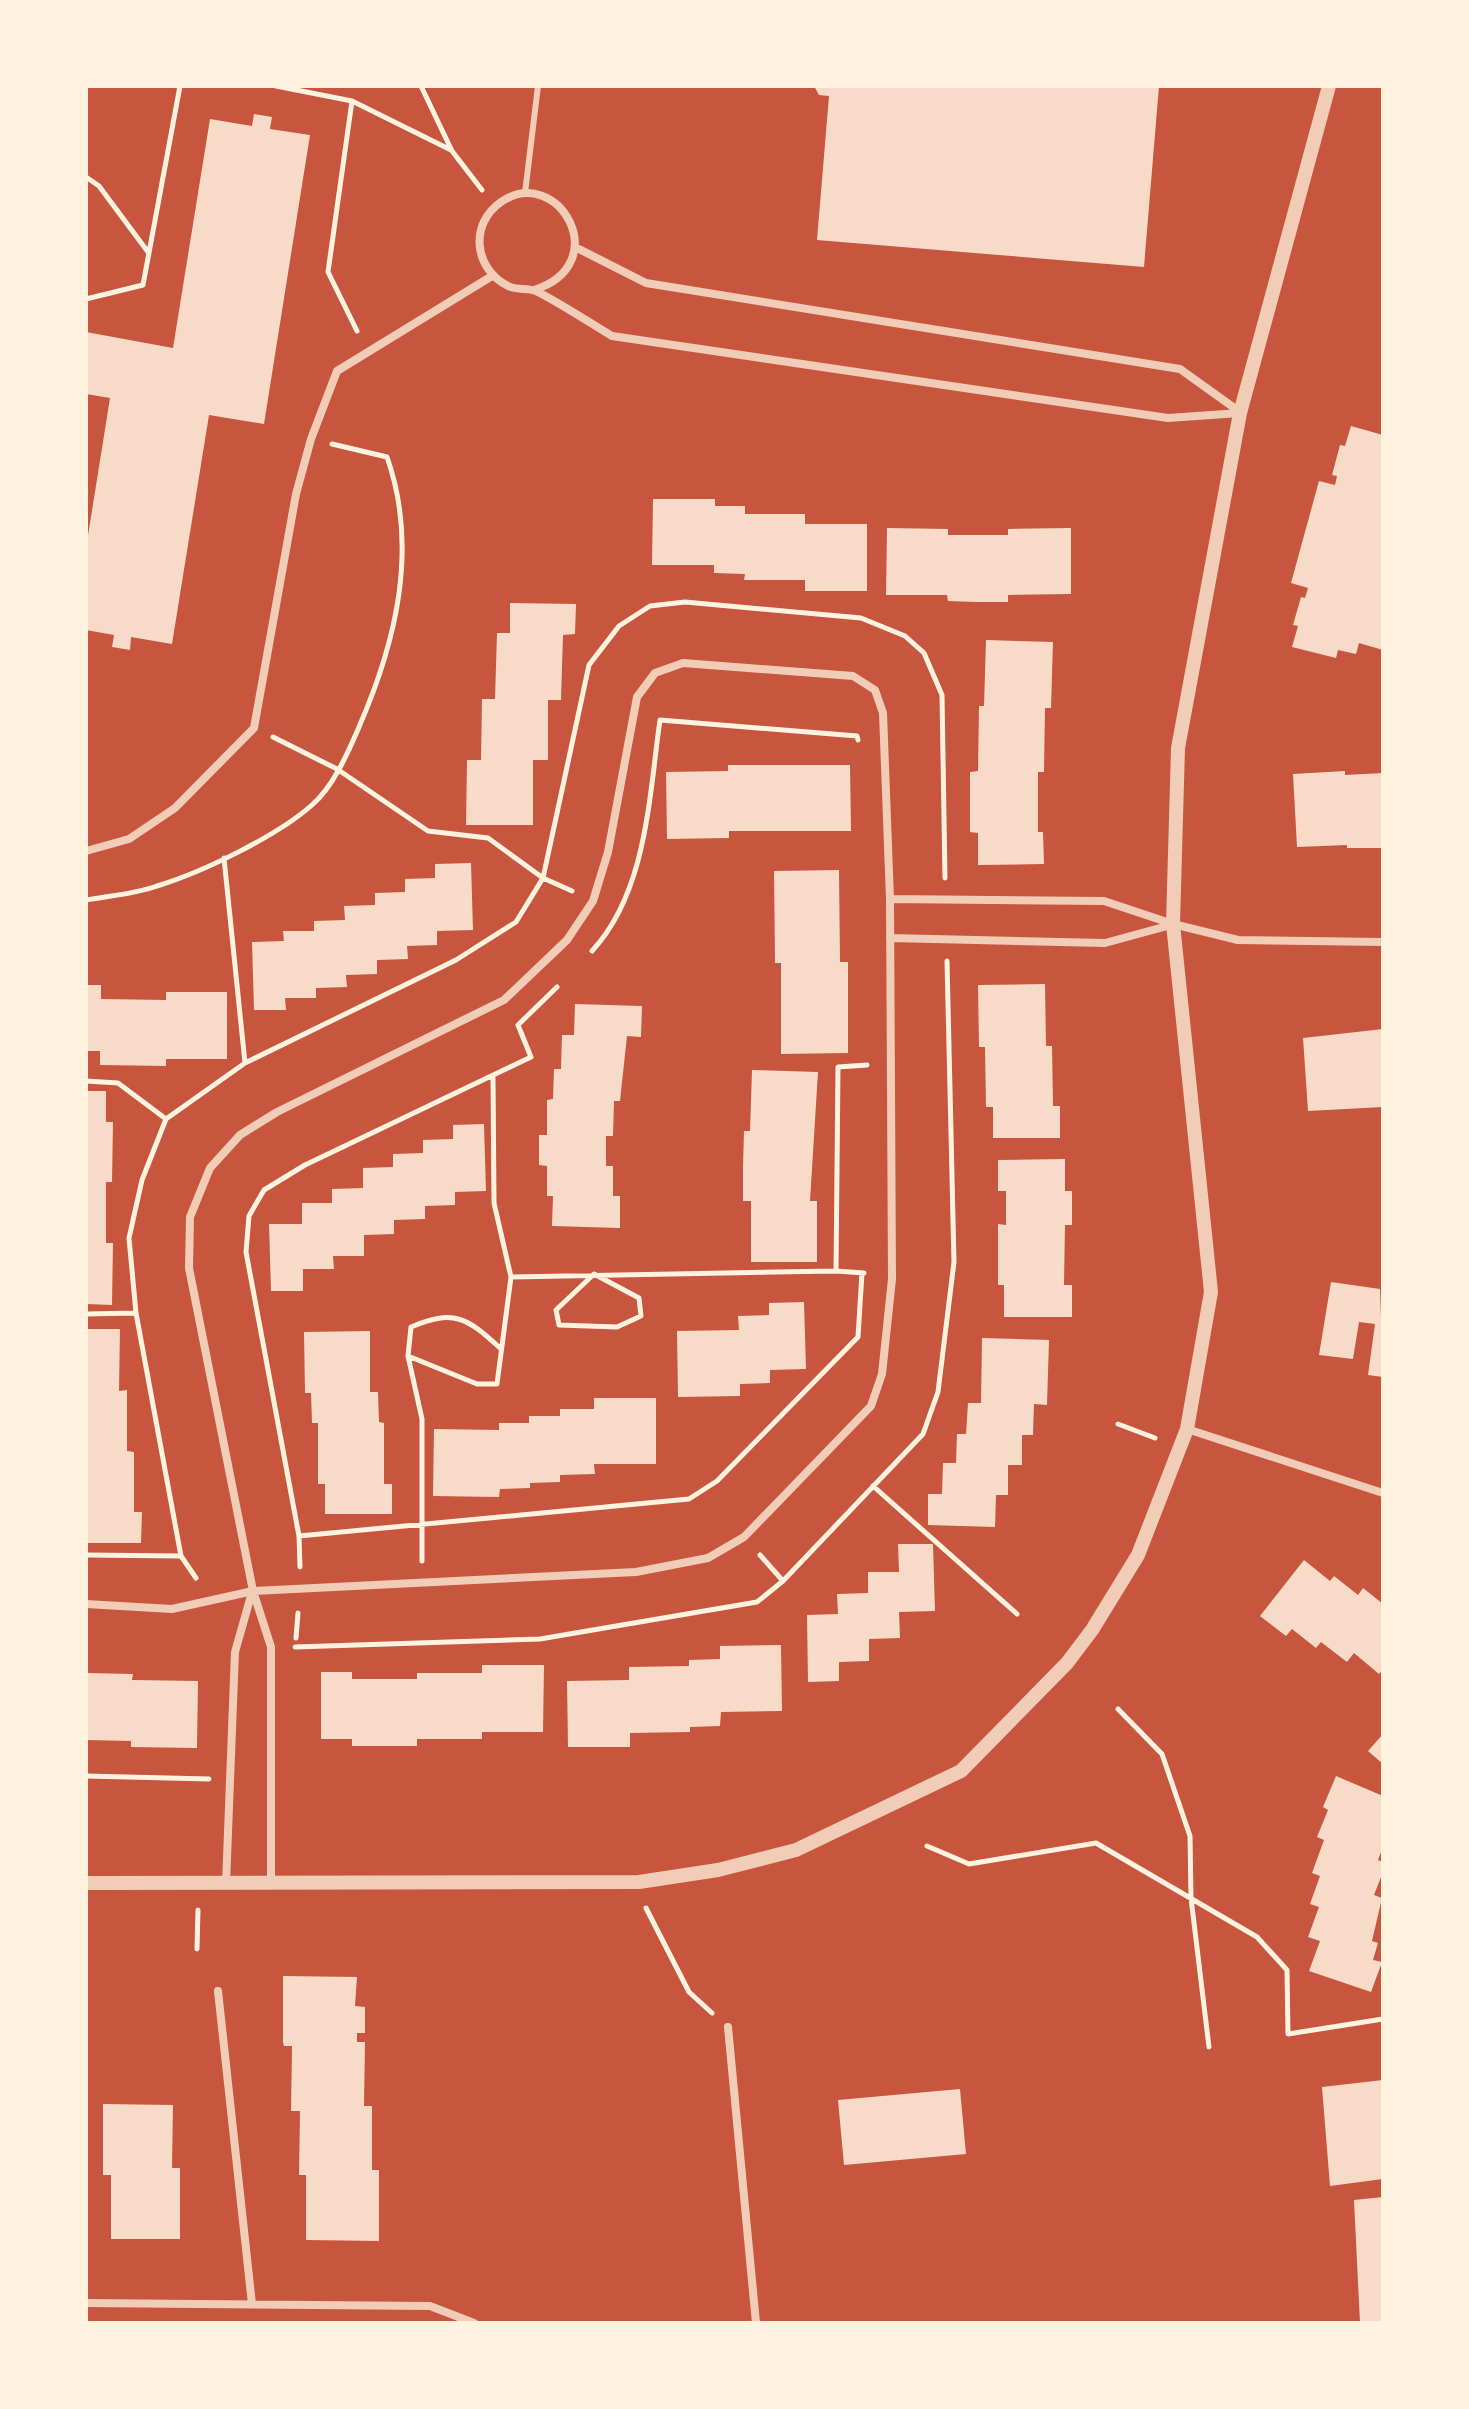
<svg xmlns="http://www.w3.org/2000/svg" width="1469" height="2409" font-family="Manrope,sans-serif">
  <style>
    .building { fill: #f7dbc8 }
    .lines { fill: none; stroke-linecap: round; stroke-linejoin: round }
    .path { stroke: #fff3e0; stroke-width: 5 }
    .service { stroke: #f1ccb7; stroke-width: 6 }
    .minor { stroke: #f1ccb7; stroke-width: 8 }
    .tertiary { stroke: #f1ccb7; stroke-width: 14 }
  </style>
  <rect width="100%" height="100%" fill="#c8553d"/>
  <path class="building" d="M814 86H1159L1144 267 817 240 829 96 819 95Z
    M254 114 272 117 270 129 310 135 264 424 209 415 172 644 131 637 130 650 112 647 114 635 86 630V548L110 398 86 394V332L173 348 210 119 252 126Z
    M1351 426 1383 435V650L1359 643 1356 654 1338 650 1336 658 1292 647 1298 626 1293 625 1301 597 1305 598 1308 588 1291 583 1319 481 1335 485 1337 476 1332 475 1340 445 1345 446Z
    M653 499H715V506H745V514H805V524H867V591H805V580H744L745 574 714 573V565H652Z
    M887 528 948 529V535H1008V529L1071 528V594L1008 595V602H976L948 601 947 595H886Z
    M510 603 576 604 575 634 563 635 561 700H548V760H533V825H466L467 760H481L482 699H495L497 633H510Z
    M986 640 1053 642 1051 708H1045L1044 772H1038V832H1043L1044 864 978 865V833L970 832V772L978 771 979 706H984Z
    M728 765H850L851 831H729V838L667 839 666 772 728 771Z
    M1345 771V775L1383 773V848H1347V845L1297 847 1293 774Z
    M471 863 473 930 437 931V945L407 946 408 959 377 960V974L346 975 347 987 316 988V998H285L286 1010H254L252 942 284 941 283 931H314V921L345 920 344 906 375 905V893L405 892V879L435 878V864Z
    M839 870 840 962H848V1053L781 1054V963H775L774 871Z
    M1045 984 1046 1046H1052L1053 1106H1060V1138H993V1107H986L985 1047H979L978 985Z
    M86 985H101V999L166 1000V992H227V1059H166V1066L100 1065V1051H86Z
    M575 1004 642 1006 641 1037 627 1036 620 1101H614L613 1136H606V1166H613V1196H620V1228L552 1226 553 1196H547V1166L539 1165V1135H547V1100L553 1099 554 1069H561L562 1035H574Z
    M1383 1029V1107L1308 1111 1303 1038Z
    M752 1070 818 1072 810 1201H817V1262H751V1201H743V1166L744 1131H750Z
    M86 1091H106V1122H113L112 1182H106V1243H113L112 1305 86 1304Z
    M484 1124 486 1191 455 1192V1205L425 1206V1219L394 1220V1234L364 1235V1256H333L334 1269H303V1291H271L269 1224H302V1203H332V1189L363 1188V1168L393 1167V1154L423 1153V1140L453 1139V1125Z
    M1065 1159V1191H1072V1225H1065L1064 1285H1072V1317H1004V1285H998V1224L1006 1225V1191H998V1160Z
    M1331 1282 1380 1289 1383 1377 1368 1375 1375 1324 1359 1322 1353 1359 1319 1355Z
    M804 1302 806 1369 770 1370V1383L740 1384V1396L678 1397 677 1331 739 1330 738 1316 769 1315V1303Z
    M86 1329H120L119 1391 127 1390V1451L134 1452V1512H142L141 1543H86Z
    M370 1331V1392H378L379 1422 384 1423V1484H392V1514H325V1484H318V1423H312L311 1393H305L304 1332Z
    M982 1338 1049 1340 1047 1405 1034 1404 1033 1435H1022V1465H1008V1495H996L995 1527 928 1525V1494H942L943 1463H956L957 1434H966L968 1403H981Z
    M594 1398H656V1464H594L595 1474 560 1475V1482L530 1483V1488L500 1489 499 1497 433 1496 434 1429 499 1430V1423H529V1416H560V1409H594Z
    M898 1544H933L935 1611 899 1612 900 1638 869 1639V1661L839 1662V1681L808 1682 807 1615 838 1614 837 1594 868 1593V1572H899Z
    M1304 1560 1330 1581 1334 1576 1358 1595 1363 1588 1383 1604V1669L1379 1674 1354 1653 1347 1662 1321 1642 1316 1648 1292 1629 1286 1636 1260 1616Z
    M781 1645 782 1711 721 1712 720 1726 690 1727V1732L630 1733V1747H568L567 1681 629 1680V1667L689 1666V1660L720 1659V1646Z
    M482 1665H544L543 1732H482V1739H417V1746H352V1739H321V1672H352V1679H417V1673H482Z
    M86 1673 133 1674 132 1680 198 1681 197 1748 131 1747V1741L86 1740Z
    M1383 1734V1764L1368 1751Z
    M1336 1776 1383 1796V1847L1378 1860 1383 1862V1872L1374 1895 1382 1898 1372 1941 1378 1943 1373 1960 1382 1962 1371 1992 1309 1971 1320 1941 1308 1937 1319 1907 1310 1904 1320 1876 1312 1873 1324 1840 1317 1837 1328 1810 1323 1807Z
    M283 1976 357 1977 355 2006 365 2007V2033H357V2042H365L364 2106H372V2170H379V2241L306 2240V2175H299L300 2111H291L292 2046H284L283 2042Z
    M1383 2080V2179L1330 2186 1322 2087Z
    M960 2089 966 2154 844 2165 838 2100Z
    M103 2104 173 2105 172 2168H180V2239H111V2175H103Z
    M1383 2197V2323H1360L1354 2200Z"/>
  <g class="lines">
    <path class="path" d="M276 86 352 101 328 272 357 331
      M421 86 452 151 482 190
      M352 101 451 150
      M86 177 99 186 148 252
      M86 299 143 285 180 86
      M273 737 337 769 428 831 488 838 543 878 572 891
      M224 858 245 1063
      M86 900C109 896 135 894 157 886 203 872 277 836 312 805 334 786 348 752 359 727 396 642 419 548 387 457L332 444
      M592 951C647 892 649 796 660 720L857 736 858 740
      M86 1081 118 1083 166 1119
      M836 1271 838 1067 867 1065
      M594 1274 639 1298 641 1316 617 1327 559 1325 556 1310Z
      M511 1277 836 1271 864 1273
      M86 1314 136 1313
      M408 1356 477 1384H497L511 1277 494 1203 493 1076
      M1118 1424 1155 1438
      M873 1486 1017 1614
      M299 1536 689 1499 717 1481 858 1337 862 1273
      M86 1555 181 1556
      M760 1555 783 1581
      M422 1561V1419L408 1356 411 1327C455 1308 468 1319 500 1348
      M300 1567 299 1536 246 1252 249 1216 264 1190 305 1165 531 1057 518 1025 557 987
      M196 1578 181 1556 136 1313 129 1238 142 1180 166 1119 245 1063 456 960 516 922 543 878 589 665 619 626 650 606 685 602 861 618 905 636 924 653 942 695 945 878
      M296 1638 298 1613
      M295 1647 540 1639 757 1602 783 1581 923 1434 938 1392 954 1262 947 961
      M1118 1709 1162 1754 1190 1836 1191 1898 1209 2047
      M86 1776 209 1779
      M927 1846 969 1864 1096 1843 1257 1937 1287 1970 1288 2034 1383 2019
      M646 1908 689 1992 712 2013
      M197 1949 198 1910"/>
    <path class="service" d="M525 193 538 86"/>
    <path class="minor" d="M575 247 646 283 1180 369 1240 412
      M534 290C616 264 558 163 501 202 469 224 474 269 508 286 518 291 529 287 538 292 563 305 587 321 612 336L1168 418 1240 413
      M86 851 129 839 175 808 254 728 296 494 311 439 337 371 492 276
      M890 899 1104 901 1173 924 1238 940 1383 942
      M890 938 1105 943 1171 925
      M1187 1429 1383 1493
      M86 1604 172 1609 253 1591 636 1572 708 1558 744 1537 871 1406 882 1374 892 1279 890 899 883 713 875 690 853 676 683 663 655 673 637 697 608 852 593 901 567 940 504 1000 277 1112 240 1135 210 1168 190 1217 189 1268 253 1591 271 1647V1884
      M226 1884 235 1652 252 1592
      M218 1991 252 2304
      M728 2027 756 2323
      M86 2303 430 2306 474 2323"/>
    <path class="tertiary" d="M86 1883 639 1882 718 1870 796 1850 961 1771 1067 1663 1092 1630 1138 1555 1187 1429 1211 1292 1173 924 1178 748 1240 413 1329 86"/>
  </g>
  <rect width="1469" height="2409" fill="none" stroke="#fff3e0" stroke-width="176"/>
</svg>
